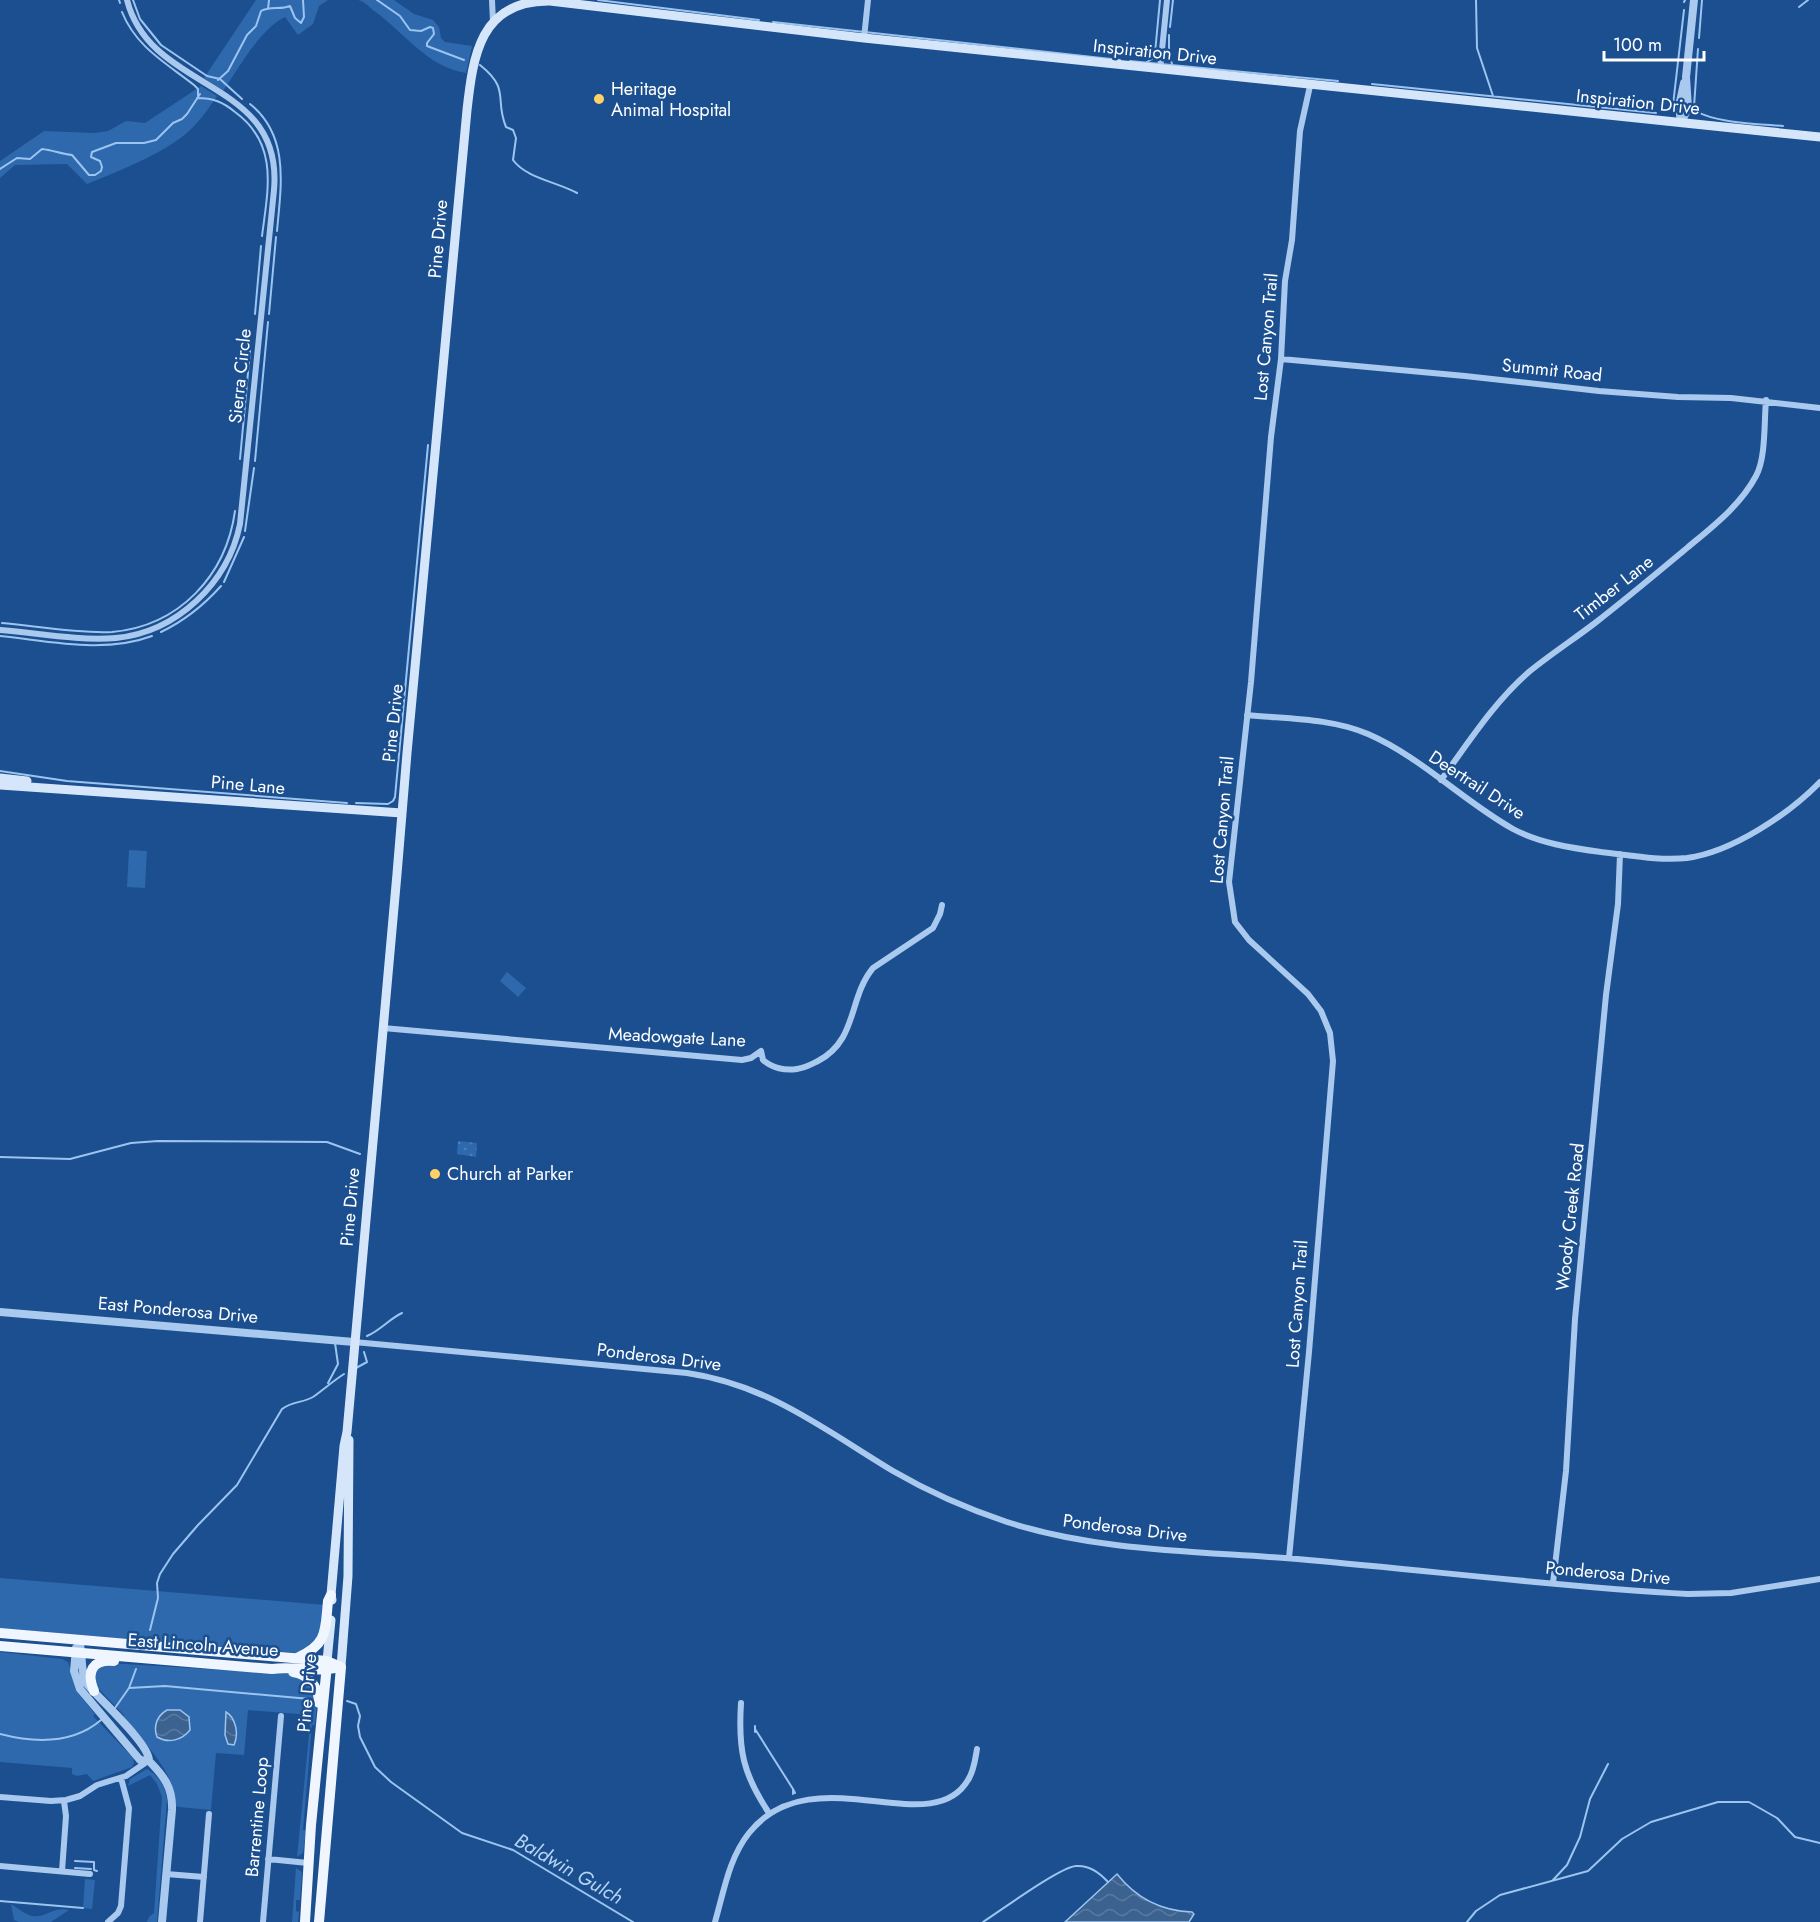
<svg xmlns="http://www.w3.org/2000/svg" width="1820" height="1922" font-family="Jost,sans-serif">
  <style>
    .grass { fill: #2e69ad }
    .park { fill: url(#park-dots) }
    .water { fill: url(#water-waves); stroke: #9cc4f0; stroke-width: 1.5 }
    .lines { fill: none; stroke-linecap: round; stroke-linejoin: round }
    .stream { stroke: #9cc4f0; stroke-width: 2 }
    .minor { stroke: #a9c9ee; stroke-width: 6 }
    .tertiary { stroke: #a9c9ee; stroke-width: 8 }
    .secondary { stroke: #d6e6fa; stroke-width: 9 }
    .primary { stroke: #f0f6ff; stroke-width: 10 }
    .poi-dot { fill: #ffd166; stroke: #1b4f8f; stroke-width: 2 }
    .labels { text-anchor: middle; dominant-baseline: central; stroke-width: 5; stroke-linejoin: round; paint-order: stroke }
    .street-label { font-size: 18px; fill: #fff; stroke: #1b4f8f }
    .poi-label { font-size: 18px; fill: #fff; stroke: #1b4f8f; text-anchor: start }
    .water-label { font-size: 20px; font-style: italic; fill: #b5d3f5; stroke: #1b4f8f }
  </style>
  <defs>
    <pattern id="park-dots" width="8" height="8" patternUnits="userSpaceOnUse" patternTransform="scale(1.5)"><rect width="8" height="8" fill="#2e69ad"/><path d="M2 2h.1M6 6h.1" fill="none" stroke="#4d80b9" stroke-width="1.8" stroke-linecap="round"/></pattern>
    <pattern id="water-waves" width="16" height="10" patternUnits="userSpaceOnUse" patternTransform="scale(1.5)"><rect width="16" height="10" fill="#3c6290"/><path d="M0 5q4-4 8 0t8 0" fill="none" stroke="#597aa1"/></pattern>
  </defs>
  <rect width="100%" height="100%" fill="#1b4f8f"/>
  <path class="grass" d="M256 0H328L319 6 313 24 298 35 285 17C260 29 239 68 223 91L204 78Z
    M358 0H394L414 14 433 20 439 27 441 38 445 42 472 46 466 73C427 67 404 32 373 10 368 6 365 2 358 0Z
    M201 86 217 96C210 106 203 117 194 126 171 151 119 171 87 184L67 164 15 165 0 178V161L44 131 95 133 108 131 126 121 145 123Z
    M129 850 147 851 145 888 127 887Z
    M507 972 526 988 518 997 500 981Z
    M0 1578 326 1605 320 1638 299 1653H294L0 1628Z
    M0 1652 62 1659 68 1662 78 1693 95 1714 93 1716 133 1758 134 1763 132 1767 93 1781 87 1774 77 1776 72 1774V1768L0 1762Z
    M108 1663 289 1674 307 1682 317 1701 315 1725H312L303 1830H306L303 1853 297 1857 311 1715 248 1710 244 1755 216 1753 211 1810 179 1807 176 1806C175 1771 144 1743 123 1717L124 1715 96 1686V1669Z
    M147 1769C159 1776 165 1786 167 1800L157 1922H147L149 1917 154 1913 162 1797 157 1784 150 1775 128 1786 130 1779Z
    M296 1868 302 1872 300 1900H296V1911L299 1912 298 1922H292Z
    M85 1879 95 1880 92 1909 83 1908Z
    M11 1904C18 1908 24 1914 32 1916 46 1918 54 1906 69 1910L51 1922H19L14 1920Z"/>
  <path class="park" d="M458 1141 477 1143 476 1157 457 1154Z"/>
  <path class="water" d="M167 1710H180L189 1717 190 1730C182 1740 169 1744 157 1737 153 1726 157 1716 167 1710Z
    M226 1712C236 1718 239 1734 234 1745L228 1744 225 1735Z
    M1117 1874C1136 1898 1161 1911 1192 1912L1194 1914 1189 1922H1065Z"/>
  <g class="lines">
    <path class="stream" d="M119 0 120 3
      M133 0 140 19 161 45 207 76 220 79 242 99
      M377 0 400 16 410 30 421 31 430 27 433 28 434 34 427 43V46L464 60
      M598 0 759 20
      M1476 0 1477 48 1493 96
      M1684 2 1685 0
      M1799 7 1808 0
      M268 9 269 0
      M122 12C136 47 166 63 194 85L198 89V96
      M773 22 1120 60
      M1170 27 1173 0
      M1169 35V54L1172 64
      M1699 38 1702 0
      M1698 49 1694 107 1696 111C1715 123 1760 124 1783 126
      M1130 61 1338 81
      M1147 62 1152 59 1155 53 1160 0
      M480 65C511 90 494 98 506 127L513 130 516 138 513 160C526 178 557 182 577 193
      M218 80 228 71 247 35 256 26 261 11C270 6 281 10 290 6L295 18 301 23 304 17 303 0
      M1372 84 1656 113
      M197 98C213 98 223 102 235 112 279 144 268 189 262 236
      M250 104C290 136 281 186 277 231
      M1673 105 1684 10
      M0 169 17 158 30 159 42 149C52 150 62 154 72 155L89 175H95L101 171 102 167 100 161 91 157 92 152 116 143H144L156 140 173 123 182 119 187 114 200 94
      M255 314 261 246
      M269 314 276 237
      M240 459 250 351
      M255 461 268 322
      M245 531 254 468
      M224 582 244 537
      M2 623C35 626 80 634 112 632 179 626 226 576 235 511
      M161 632C184 621 203 606 221 586
      M0 636C49 641 104 654 152 636
      M0 771 67 781 347 803
      M356 803 388 804 393 801 395 797 428 445
      M0 1157 70 1159 131 1143 158 1141 327 1142 360 1154
      M367 1336C381 1330 389 1319 402 1313
      M356 1368 367 1362 364 1352
      M328 1383 338 1364 335 1343
      M150 1630 158 1598 157 1583 160 1574 173 1554 198 1525 237 1485 282 1409C292 1401 303 1403 313 1397 323 1390 333 1381 344 1374
      M129 1688 165 1686 310 1699
      M347 1701 356 1704 360 1716 358 1726 360 1737 375 1767 391 1782 462 1833 513 1850 633 1922
      M115 1708 129 1688 136 1669
      M755 1729 793 1789
      M755 1732V1726
      M0 1734C35 1743 73 1744 101 1720
      M793 1794V1789L795 1793
      M75 1861 94 1862V1870L97 1871
      M75 1868 91 1869
      M1553 1880 1567 1865 1580 1837 1590 1799 1608 1764
      M0 1901 83 1908
      M983 1922C1000 1911 1060 1867 1076 1866 1089 1865 1100 1873 1108 1882
      M1467 1922 1476 1911 1500 1895 1588 1871 1622 1839 1651 1822 1718 1802H1749L1777 1818 1795 1837 1820 1843"/>
    <path class="minor" d="M492 0 493 22
      M864 38 868 0
      M1160 70 1167 0
      M1281 359 1465 376 1599 391 1678 397 1731 398 1820 408
      M0 630C37 633 78 641 116 638 177 632 228 583 240 524L274 190C284 77 151 94 127 0
      M1247 715C1287 719 1331 718 1368 734 1421 757 1463 801 1513 829 1539 843 1571 848 1601 852 1629 855 1659 861 1687 858 1732 852 1789 814 1820 782
      M1441 780C1469 742 1494 702 1530 671 1551 654 1574 639 1595 623 1626 599 1657 573 1687 548 1712 527 1740 506 1756 476 1766 458 1764 422 1766 400
      M383 1028 742 1060 751 1058 761 1051
      M761 1051 763 1060C772 1068 785 1071 797 1069 805 1068 812 1064 818 1061 858 1040 848 998 873 968L933 928 940 914 942 905
      M354 1342 687 1373C769 1385 825 1430 893 1471 929 1492 968 1509 1007 1522 1103 1553 1208 1551 1308 1560 1434 1571 1561 1587 1688 1594L1731 1593 1820 1579
      M1289 1558 1309 1352 1333 1061 1330 1033 1321 1011 1308 994 1249 940 1235 922 1229 882 1251 682 1271 437 1281 359 1285 281 1292 240 1300 131 1310 86
      M1553 1583 1566 1471 1575 1319 1606 995 1618 904 1620 854
      M741 1703C738 1750 743 1774 769 1813
      M0 1797 51 1801 66 1800 80 1796 97 1785 126 1776 148 1761
      M268 1859 308 1863
      M0 1866 90 1874
      M62 1871 66 1816 64 1801
      M166 1874 204 1877
      M108 1922 118 1913 121 1906 129 1808 121 1778
      M200 1922 209 1814
      M263 1922 281 1716
      M715 1922C724 1891 729 1858 749 1833 812 1754 931 1843 968 1780 974 1771 975 1760 977 1749"/>
    <path class="tertiary" d="M1681 123 1688 108 1686 77 1694 0
      M1681 123 1679 106 1684 83
      M0 1312 354 1342
      M79 1640C83 1654 80 1669 86 1683 98 1698 150 1744 149 1761 164 1776 173 1788 172 1810L162 1922
      M76 1648 74 1671 80 1689 140 1760 149 1761"/>
    <path class="secondary" d="M0 778 27 781
      M0 785 402 813
      M332 1600 331 1595 344 1446 347 1432 397 874 407 753 467 110C473 56 480 0 550 1L864 38 1820 137
      M327 1661 331 1620
      M341 1667 348 1576 349 1440"/>
    <path class="primary" d="M0 1633 327 1661 341 1667
      M0 1646 272 1669C295 1666 318 1673 341 1667
      M297 1658C328 1644 325 1631 328 1601L331 1595
      M293 1672C308 1674 319 1687 319 1703
      M94 1691C86 1672 92 1659 114 1661
      M305 1922 311 1825 327 1665
      M319 1922 341 1667"/>
  </g>
  <g class="poi-dot">
    <circle cx="599" cy="99" r="6"/>
    <circle cx="435" cy="1174" r="6"/>
  </g>
  <g class="labels">
    <g class="street-label">
      <text transform="translate(1155 52) rotate(6)">Inspiration Drive</text>
      <text transform="translate(1638 102) rotate(6)">Inspiration Drive</text>
      <text transform="translate(438 239) rotate(-85)">Pine Drive</text>
      <text transform="translate(1266 337) rotate(-85)">Lost Canyon Trail</text>
      <text transform="translate(1552 370) rotate(6)">Summit Road</text>
      <text transform="translate(240 376) rotate(-84)">Sierra Circle</text>
      <text transform="translate(1614 588) rotate(-38)">Timber Lane</text>
      <text transform="translate(393 723) rotate(-84)">Pine Drive</text>
      <text transform="translate(248 785) rotate(5)">Pine Lane</text>
      <text transform="translate(1477 785) rotate(33)">Deertrail Drive</text>
      <text transform="translate(1222 820) rotate(-85)">Lost Canyon Trail</text>
      <text transform="translate(677 1037) rotate(3)">Meadowgate Lane</text>
      <text transform="translate(350 1207) rotate(-85)">Pine Drive</text>
      <text transform="translate(1570 1217) rotate(-84)">Woody Creek Road</text>
      <text transform="translate(1297 1304) rotate(-86)">Lost Canyon Trail</text>
      <text transform="translate(178 1310) rotate(5)">East Ponderosa Drive</text>
      <text transform="translate(659 1357) rotate(7)">Ponderosa Drive</text>
      <text transform="translate(1125 1528) rotate(7)">Ponderosa Drive</text>
      <text transform="translate(1608 1573) rotate(5)">Ponderosa Drive</text>
      <text transform="translate(203 1645) rotate(4)">East Lincoln Avenue</text>
      <text transform="translate(307 1693) rotate(-85)">Pine Drive</text>
      <text transform="translate(257 1817) rotate(-85)">Barrentine Loop</text>
    </g>
    <g class="poi-label">
      <text x="611" y="89">Heritage<tspan x="611" dy="21">Animal Hospital</tspan></text>
      <text x="447" y="1174">Church at Parker</text>
    </g>
    <g class="water-label">
      <text transform="translate(569 1869) rotate(30)">Baldwin Gulch</text>
    </g>
  </g>
  <path d="M1604 51v9h100v-9" fill="none" stroke="#ffffff" stroke-width="3"/>
  <text x="1613" y="51" font-size="18" fill="#ffffff" stroke="#1b4f8f" stroke-width="4.5" paint-order="stroke">100 m</text>
</svg>
